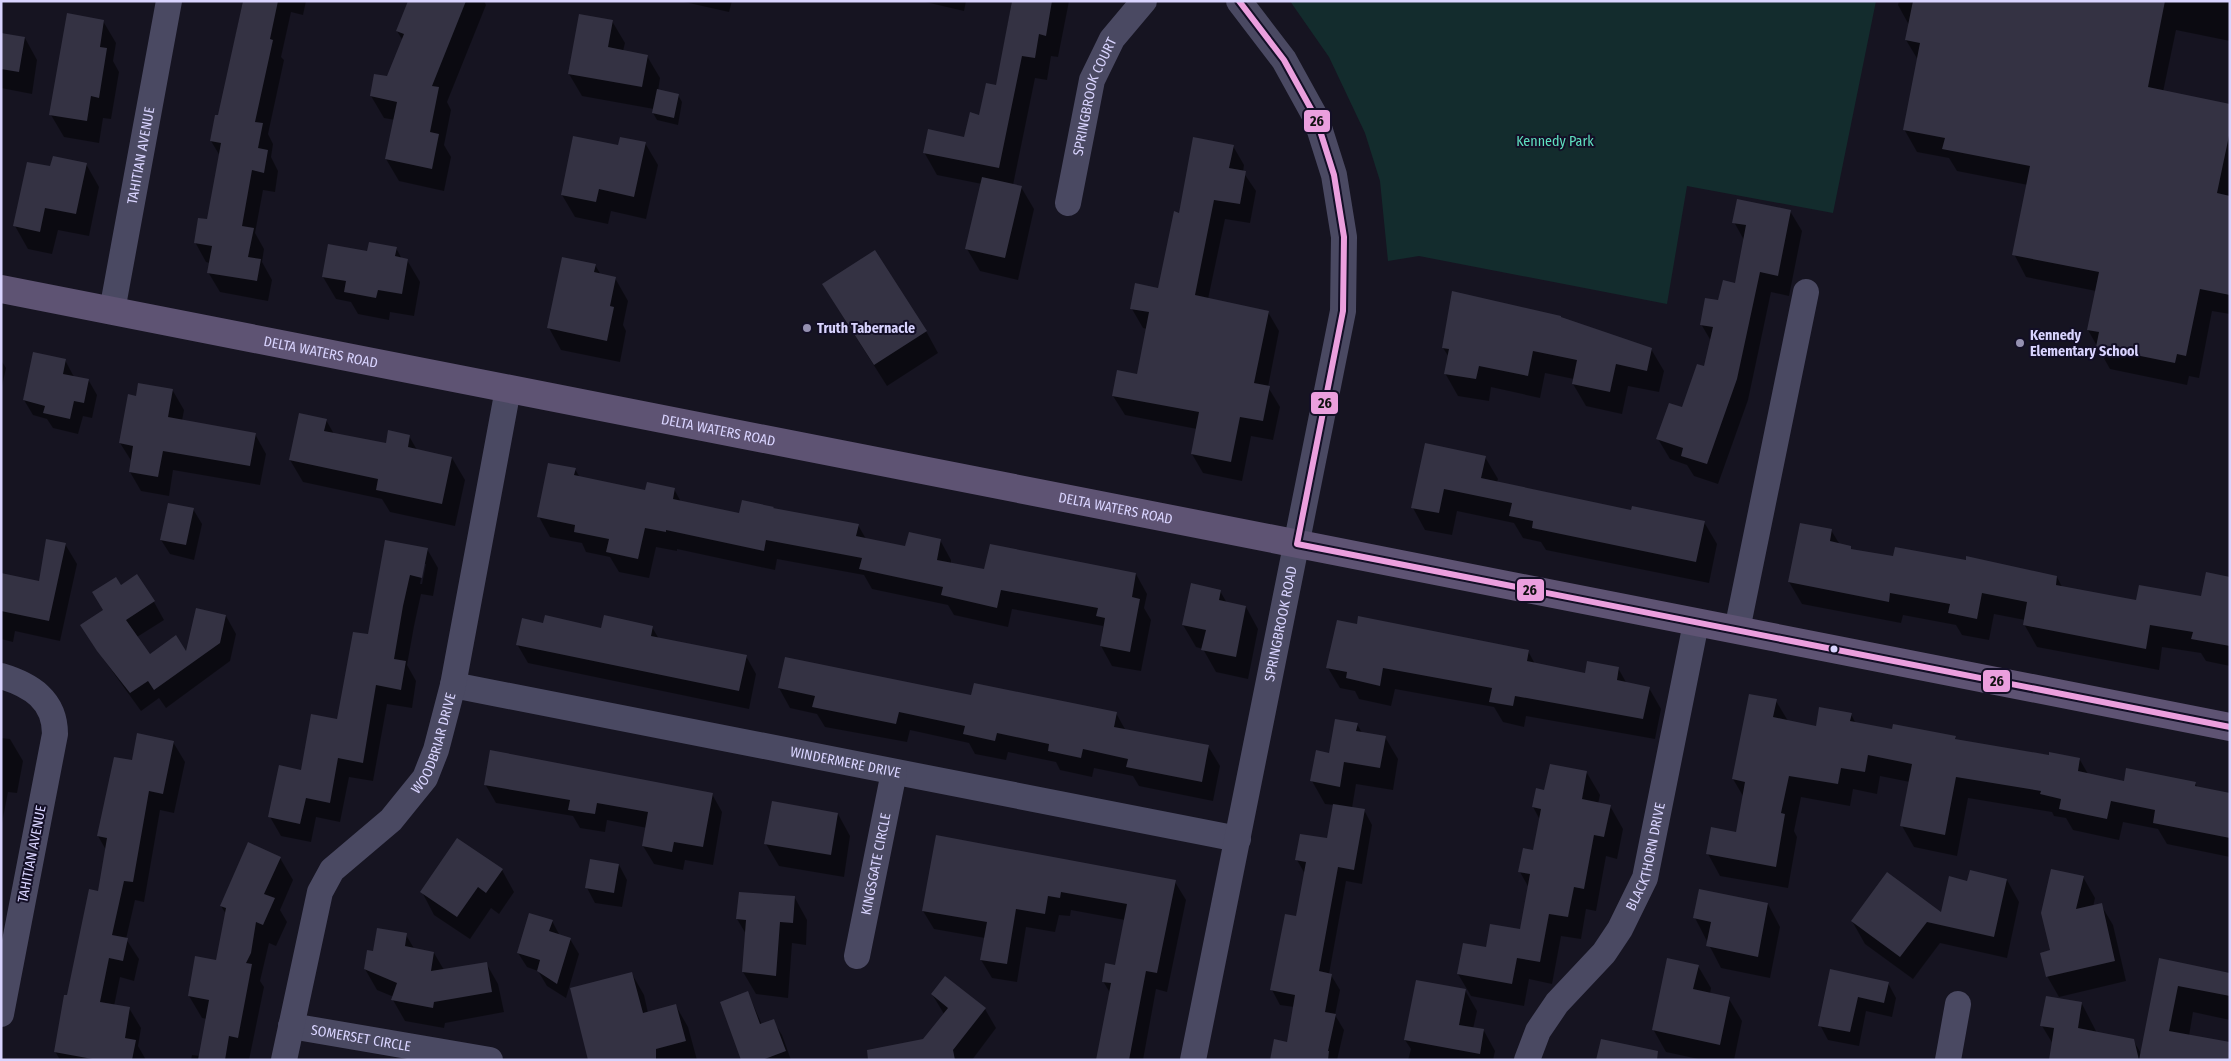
<svg xmlns="http://www.w3.org/2000/svg" width="2231" height="1061" font-family="'Fira Sans Condensed',sans-serif">
  <style>
    .green { fill: #132c2d }
    .shadow { fill: #0007; fill-rule: evenodd }
    .building { fill: #343243 }
    .lines { fill: none; stroke-linecap: round; stroke-linejoin: round }
    .minor { stroke: #4a4962; stroke-width: 26 }
    .major { stroke: #5e5373; stroke-width: 28 }
    .bus-1-casing { stroke: #130f26; stroke-width: 10 }
    .bus-1 { stroke: #eb9fde; stroke-width: 6 }
    .poi-dot { fill: #9591b1; stroke: #130f26; stroke-width: 2 }
    .bus-dot { fill: #d9d4ff; stroke: #130f26; stroke-width: 2 }
    .labels { text-anchor: middle; dominant-baseline: central; stroke-width: 4; stroke-linejoin: round; paint-order: stroke }
    .street-label { font-size: 14px; fill: #d9d4ff; stroke: #130f26 }
    .park-label { font-size: 14px; fill: #5fe0c0; stroke: #130f26 }
    .poi-label { font-size: 14px; font-weight: bold; fill: #d9d4ff; stroke: #130f26; text-anchor: start }
    .line-badge { stroke: #130f26; stroke-width: 2 }
    .pale-badge-label { font-size: 14px; text-anchor: middle; font-weight: bold; fill: #111 }
  </style>
  <rect width="100%" height="100%" fill="#161421"/>
  <path class="green" d="M1290 1H1876L1833 213 1687 186 1667 304 1419 256 1388 261 1380 181 1365 133 1329 57Z"/>
  <path class="shadow" d="M243 1H306L303 15 291 12 281 57 284 60 268 134 273 144 271 157 278 171 275 192 263 190 255 233 264 249 262 262 272 280 268 301 220 292 208 272 210 263 206 262 195 242 208 221 220 156 211 141 219 117Z
    M409 1H484L486 5 447 102 451 110 444 145 451 157 444 191 399 181 386 159 395 120 384 118 371 96 388 78 403 41 397 31Z
    M680 1H732L729 12Z
    M921 1H966L964 11Z
    M1012 1H1069L1058 57 1051 56 1047 80 1035 78 1013 185 1021 187 1034 209 1018 280 980 271 967 249 982 184 937 175 924 152 965 139 980 116 997 86Z
    M1899 1H2230V41L2176 30 2163 92 2230 105V314L2212 311 2199 378 2189 376 2187 385 2110 369 2088 330 2096 291 2026 277 2014 254 2028 185 1957 171 1949 158 1917 152 1904 129 1918 60 1906 40 1909 25 1898 5Z
    M103 21 116 43 113 61 119 72 111 119 103 118 99 143 64 137 51 115Z
    M612 21 625 43 623 51 647 56 660 78 658 91 678 95 682 102 678 125 657 120 653 113 654 109 582 96 569 74Z
    M1 34 25 38 37 60 32 94 1 88Z
    M645 143 658 165 646 219 611 211 608 224 575 217 562 195 619 147Z
    M1233 146 1244 165 1243 172 1256 191 1250 223 1225 219 1208 299 1268 312 1279 331 1268 387 1280 407 1273 440 1251 436 1242 481 1203 473 1192 454 1197 429 1125 415 1113 396 1138 375 1147 329 1143 328 1132 309 1159 289 1180 214Z
    M86 164 99 187 89 236 58 230 52 254 28 249 15 226 51 168Z
    M1790 211 1802 231 1789 296 1771 292 1748 400 1718 484 1694 476 1687 465 1670 459 1658 439 1683 409 1705 367 1711 341 1701 324 1736 284 1744 240 1734 222Z
    M396 248 402 259 407 260 420 282 414 316 390 312 389 320 358 314 351 302 336 299 323 277 368 253Z
    M595 265 601 275 615 278 628 301 623 325 626 331 620 362 561 350 549 328Z
    M823 285 926 331 938 353 887 386Z
    M1562 319 1651 349 1664 371 1659 392 1628 386 1622 414 1586 406 1573 384 1574 379 1545 373 1540 398 1491 387 1489 401 1458 396 1445 373 1449 357 1443 348Z
    M34 353 65 360 74 377 89 381 97 395 92 418 83 416 78 434 53 428 47 419 33 415 24 400Z
    M1 360 6 368 1 391Z
    M173 391 184 410 182 421 255 434 266 454 260 485 173 470 169 496 141 491 130 472 132 462 120 443 137 398Z
    M326 420 334 434 387 445 409 436 417 450 452 458 465 480 455 526 390 512 382 499 303 482 290 460Z
    M1485 457 1498 479 1497 482 1632 511 1704 522 1717 544 1709 583 1546 550 1541 542 1523 538 1514 523 1457 511 1452 535 1425 530 1413 508Z
    M575 469 580 478 646 491 674 489 681 502 740 515 774 510 858 525 866 539 906 548 940 540 951 560V564L985 571 1136 574 1147 594 1144 608 1151 620 1141 671 1112 666 1101 646 1103 626 1012 609 1008 627 954 615 948 605 872 589 864 575 777 559 775 570 677 549V551L656 547 649 578 619 572 610 557 586 552 582 543 550 537 539 517Z
    M193 509 202 524 194 560 170 554 161 540Z
    M1831 530 1840 545 1850 547 1852 550 1894 558 2057 577 2062 587 2137 601 2202 597 2230 578V666L2206 661 2201 653 2162 647 2159 670 2037 647 2024 624 2025 620 1994 614 1989 640 1962 635 1956 625 1903 615 1901 623 1802 604 1789 582Z
    M65 544 77 564 60 641 15 631 13 642 1 639V575L40 582Z
    M427 549 438 568 433 596 421 594 414 626 407 665 416 681 412 708 387 704 373 781 349 777 340 822 316 817 311 842 281 836 270 817 338 720 369 636ZM424 564H426L422 584H420Z
    M121 586 154 602 164 620 137 637 150 656 187 654 226 616 236 634 230 661 166 708 159 698 141 711 92 643 104 611Z
    M1220 591 1227 603 1246 607 1258 629 1248 679 1216 672 1203 649 1196 647 1183 625Z
    M652 627 659 639 746 656 756 674 749 709 528 663 517 644 602 629Z
    M1528 651 1535 664 1586 674 1618 668 1627 684 1649 688 1661 709 1655 739 1526 716 1524 727 1503 722 1494 707 1395 689 1391 706 1359 699 1355 691 1340 688 1328 668Z
    M779 688 972 696 1116 713 1126 731 1208 746 1220 766 1213 801 1139 786 1133 776 1094 768 1092 777 1060 770 1056 762 1008 752 1006 760 975 754 969 743 910 730 907 742 825 727 817 714 790 708Z
    M1776 701 1788 721 1817 727 1851 714 1856 724 1955 738 1957 741 2080 760 2088 774 2125 782 2195 783 2198 788 2230 794V857L2167 844 2158 829 2123 822 2119 840 2073 830 2066 818 2054 816 2052 812 1968 798 1957 856 1914 847 1902 826 1910 782 1880 776 1877 794 1853 789 1850 806 1801 797 1794 831 1797 837 1788 888 1720 876 1708 854 1737 833 1743 796 1733 779Z
    M1357 724 1362 733 1385 737 1398 759 1393 790 1356 784 1352 808 1364 810 1372 825 1362 884 1346 881 1329 974 1331 975 1340 990 1335 1015 1344 1030 1337 1060H1271L1288 1043 1294 1007 1280 1005 1272 990 1297 918 1305 874 1297 860 1329 840 1334 805 1325 804 1312 781 1330 754Z
    M1 738 10 739 23 761 17 793 8 792 1 828Z
    M173 742 185 762 174 813 160 810 144 902 135 900 126 939 139 959 134 981 120 977 114 1006 129 1008 141 1028 138 1046 146 1060H60L55 1051 68 997 99 893 106 850 98 836 132 762Z
    M1587 773 1600 795 1598 804 1610 806 1623 829 1617 859 1606 856 1596 911 1586 909 1581 939 1561 936 1552 984 1529 979 1524 1006 1471 996 1458 974 1487 948 1521 931 1529 888 1520 872 1534 851 1540 820 1533 807 1545 791Z
    M485 784 712 794 722 812 713 865 685 860 683 870 654 864 643 846 647 828 607 820 605 832 580 828 573 816 496 803Z
    M838 814 850 836 844 877 779 866 766 844Z
    M937 837 1175 882 1186 900 1167 992 1156 989 1143 1060H1097L1110 993 1103 981 1116 966 1125 920 1071 910 1070 916 1059 915 1055 932 1026 927 1017 982 992 978 981 960 985 938 934 929 923 911Z
    M280 858 293 880 280 910 287 922 276 946 269 943 260 981 264 987 249 1060H191L192 1055 200 1056 207 1019 202 1018 189 996 217 961 226 914 221 906Z
    M619 865 627 880 622 907 595 903 587 888Z
    M502 870 514 892 499 914 491 908 470 939 434 915 422 892Z
    M2083 877 2095 898 2093 907 2101 905 2113 925 2126 981 2059 997 2047 976 2051 951Z
    M2007 880 2019 902 2007 958 1940 943 1913 979 1865 944 1852 921 1942 914Z
    M795 898 807 920 806 945 792 943 788 998 756 994 743 972 746 934 737 919Z
    M1768 904 1780 927 1770 978 1721 968 1695 918Z
    M552 921 560 936 570 939 579 954 566 998 547 986 538 971 527 967 518 953Z
    M406 935 415 950 434 953 444 970 486 963 498 984 504 1012 445 1023 444 1028 405 1021 393 1000 394 997 377 990 365 969Z
    M2160 960 2230 973V1020L2193 1012 2189 1036 2230 1060H2050L2053 1044 2042 1026 2082 1004 2097 1033 2133 1040 2142 1055Z
    M1698 966 1711 988 1710 994 1729 999 1742 1021 1734 1060H1703L1666 1052 1653 1029Z
    M1831 971 1888 983 1896 998 1892 1017 1866 1011 1859 1046 1828 1040 1820 1025Z
    M632 974 644 995 648 1013 676 1006 688 1027 697 1060H604Z
    M1465 990 1477 1011 1473 1029 1484 1031 1495 1051 1493 1060H1408L1411 1049 1405 1040Z
    M748 993 762 1025 773 1021 782 1035 791 1060H743Z
    M932 994 985 1009 996 1028 972 1060H900L924 1040 944 1014Z"/>
  <path class="building" d="M243 1H278L270 39 273 40 255 122 263 123 258 148 268 150 264 173 252 170 242 226 254 228 248 257 261 259 257 281 207 273 212 246 194 243 198 218 207 219 221 143 210 141 215 115H218Z
    M408 1H466L432 86 439 87 430 132 439 134 432 169 385 159 397 102 370 96 374 74 387 76 404 34 396 31Z
    M1012 1H1052L1046 36 1039 34 1035 58 1022 56 999 168 923 153 928 129 964 137 970 112 979 115 986 83 996 85Z
    M1913 1H2165L2148 87 2230 104V131L2217 193 2230 196V295L2200 289 2186 356 2177 354 2175 363 2096 347 2099 332 2087 330 2099 272 2012 255 2030 166 1942 149 1945 138 1903 130 1920 43 1905 40Z
    M67 13 104 20 100 47 107 48 99 98 91 96 87 121 49 115Z
    M579 14 613 20 608 47 648 55 642 87 568 74Z
    M1 33 25 37 19 72 1 69Z
    M657 89 679 94 674 118 652 113Z
    M573 136 618 145 620 137 646 142 634 197 599 189 596 202 561 195Z
    M1193 137 1234 145 1229 168 1246 171 1240 204 1214 200 1195 295 1269 311 1254 383 1270 386 1263 421 1240 417 1231 462 1191 454 1199 412 1112 396 1117 370 1137 374 1149 312 1130 309 1135 283 1158 288 1174 211 1179 213Z
    M53 156 87 163 76 214 45 208 40 232 13 226 27 162 50 166Z
    M982 177 1022 186 1005 258 965 249Z
    M1737 199 1791 210 1778 276 1760 272 1737 379 1707 464 1681 456 1683 448 1656 439 1669 403 1682 407 1697 364 1704 366 1713 327 1700 325 1705 298 1718 300 1723 280 1735 283 1746 225 1732 223Z
    M369 242 397 247 395 256 408 259 402 294 378 290 376 298 344 292 346 281 322 277 328 244 367 251Z
    M875 250 927 331 874 365 822 284Z
    M562 257 596 264 594 272 616 277 610 306 614 307 607 341 547 328Z
    M1452 291 1561 316V317L1652 348 1647 371 1616 364 1610 392 1572 384 1577 360 1533 351 1528 376 1479 366 1476 379 1444 374 1449 349 1442 348Z
    M33 352 66 359 63 374 89 379 84 403 74 401 70 419 43 413 45 406 23 400Z
    M138 383 173 389 168 417 256 433 250 466 163 451 158 477 129 472 133 446 119 443 128 394 136 396Z
    M299 413 327 419 324 431 386 443 388 430 410 435 408 447 452 457 442 504 376 490 378 479 289 460Z
    M1425 443 1486 456 1481 478 1631 510 1632 506 1705 521 1696 562 1532 528 1533 521 1509 516 1512 503 1444 489 1439 513 1411 508Z
    M548 463 576 468 574 475 645 490 647 482 675 488 673 499 739 513 742 500 774 507 773 508 859 524 856 536 905 546 909 532 941 539 937 560 984 569 990 544 1136 573 1132 597 1140 599 1130 652 1100 646 1105 618 1096 616 1098 608 1001 590 997 608 941 595 943 587 859 569 862 558 766 540 764 551 666 530V532L645 528 638 559 606 552 609 539 574 532 575 525 537 517Z
    M168 503 194 508 186 545 160 540Z
    M1800 523 1832 529 1830 541 1851 546V549L1893 556 1895 547 1966 560V556L2057 576 2056 585 2136 600 2139 585 2201 596 2206 572 2230 577V646L2191 639 2193 632 2150 625 2146 649 2023 625 2027 602 1982 593 1977 619 1948 613 1950 604 1890 593 1889 602 1788 582Z
    M46 539 66 543 49 621 1 611V573L39 581Z
    M385 540 428 548 422 578 410 575 403 606 394 659 406 661 401 690 376 685 363 763 338 758 330 803 306 798 300 824 268 817 279 765 301 770 311 714 337 719 353 632 368 634Z
    M137 574 155 601 126 620 150 654 176 635 186 651 196 608 226 615 220 643 154 690 148 681 130 693 97 651 80 625 103 610 92 592 116 577 121 585Z
    M1191 583 1221 590 1219 600 1246 606 1236 657 1201 650 1206 630 1182 625Z
    M545 615 601 628 604 615 653 626 651 636 747 655 739 691 516 645 522 618 543 623Z
    M1358 616 1529 650 1527 661 1585 673 1587 661 1619 667 1617 680 1650 687 1643 719 1515 696 1513 706 1489 702 1492 688 1383 668 1380 686 1346 678 1347 672 1326 668 1337 620 1357 624Z
    M785 657 971 695 974 683 1117 712 1114 727 1209 745 1202 782 1126 767 1128 759 1083 749 1081 758 1048 751 1049 744 997 733 995 741 963 734 965 726 899 712 896 724 812 707 815 696 778 688Z
    M1749 694 1777 699 1773 717 1816 726 1819 707 1852 713 1850 721 1892 729 1893 724 1956 736 1955 739 2049 755V752L2080 758 2078 771 2124 781 2126 768 2196 782 2195 786 2230 793V838L2153 823 2155 810 2111 801 2107 819 2059 809 2061 799 2040 794 2041 791 1956 777 1945 835 1900 826 1912 764 1868 755 1865 772 1841 768 1838 784 1789 776 1781 813 1785 814 1776 867 1706 854 1711 827 1736 832 1745 782 1732 779Z
    M1335 719 1358 723 1356 731 1386 736 1380 768 1344 762 1340 787 1310 781 1316 750 1329 753Z
    M137 733 174 741 163 794 149 791 133 882 124 881 112 935 128 938 123 961 109 958 100 1002 130 1007 125 1038 136 1040 132 1060H98L54 1052 64 995H67L89 889 98 891 107 838 97 836 114 757 132 760Z
    M490 750 713 793 703 847 674 842 672 852 642 846 648 812 597 803 595 814 568 810 570 800 484 785Z
    M1550 764 1587 771 1582 799 1611 805 1604 837 1594 835 1584 889 1574 887 1568 917 1549 914 1540 962 1517 958 1512 984 1457 974 1463 943 1486 947 1490 924 1520 929 1530 874 1518 872 1523 848 1533 850 1541 809 1532 807 1536 788 1544 790Z
    M772 801 838 813 831 855 764 844Z
    M1333 804 1365 809 1354 870 1338 867 1319 971 1332 974 1325 1012 1336 1014 1328 1051H1329L1328 1060H1270L1274 1039 1287 1042 1295 995 1270 990 1285 914 1296 916 1306 862 1295 860 1300 834 1327 838Z
    M936 835 1176 880 1157 973 1146 971 1129 1060H1096L1111 983 1102 982 1105 963 1115 965 1127 904 1061 892 1060 898 1048 896 1045 914 1016 909 1007 964 980 960 987 922 922 911Z
    M457 838 503 869 486 893 478 887 457 917 420 892Z
    M248 842 281 857 264 894 275 898 263 925 256 922 251 953 246 963 252 964 238 1038 229 1036 225 1060H198L209 1000 188 996 195 956 216 960 226 908 220 906Z
    M590 859 619 864 614 893 585 888Z
    M2051 869 2084 876 2076 909 2102 903 2115 961 2046 977 2040 953 2050 950 2041 913Z
    M1970 870 2007 879 1994 937 1927 922 1900 957 1851 921 1887 872 1941 912 1949 876 1967 881Z
    M1699 889 1768 903 1758 957 1706 946 1711 922 1693 918Z
    M739 892 795 896 793 923 780 922 776 976 742 972 746 920 736 919Z
    M529 913 553 920 549 931 571 938 557 984 537 971 540 960 517 953Z
    M377 928 407 933 405 946 434 952 431 971 487 962 492 992 434 1002 433 1008 391 1000 397 983 364 969 367 950 373 951Z
    M1667 958 1699 965 1693 989 1730 997 1720 1045 1652 1030Z
    M2159 958 2230 973V996L2178 986 2169 1031 2230 1042V1060H2139Z
    M1830 969 1889 982 1884 1003 1858 997 1850 1032 1818 1026Z
    M632 972 643 1013 676 1004 686 1041 656 1049V1060H588L570 988Z
    M945 976 986 1008 953 1050 955 1060H868L867 1050 923 1039 948 1008 931 994Z
    M1416 980 1466 989 1459 1025 1484 1029 1480 1054 1404 1040Z
    M748 991 760 1024 774 1019 786 1051 762 1060H741L720 1002Z
    M2046 996 2082 1002 2078 1028 2134 1039 2139 1060H2049L2054 1028 2040 1026Z
    M1601 1039 1658 1051 1657 1060H1596Z"/>
  <g class="lines">
    <g class="minor">
      <path id="s1" d="M1068 203 1092 80 1112 39 1144 1"/>
      <path id="s2" d="M112 311 169 1"/>
      <path d="M1737 630 1806 292"/>
      <path d="M1 676C31 685 55 700 55 734L1 1014"/>
      <path id="s3" d="M453 685 1238 839"/>
      <path id="s4" d="M857 956 894 772"/>
      <path id="s5" d="M291 1026 490 1060"/>
      <path id="s6" d="M284 1060 320 892 332 870 391 820 425 778 436 750 453 685 508 389"/>
      <path id="s7" d="M1193 1060 1343 311 1344 237 1334 175 1316 118 1284 60 1239 1"/>
      <path id="s8" d="M1527 1060 1538 1031 1557 1003 1604 953 1620 929 1645 878 1696 623"/>
      <path d="M1948 1060 1958 1004"/>
    </g>
    <path class="major" id="s9" d="M1 289 2230 727"/>
    <g class="bus-1-casing">
      <path id="bus-1" d="M1239 1 1284 60 1316 118 1334 175 1344 237 1343 311 1297 544
        M1297 544 2230 727"/>
    </g>
    <use href="#bus-1" class="bus-1"/>
  </g>
  <g class="poi-dot">
    <circle cx="807" cy="328" r="5"/>
    <circle cx="2020" cy="343" r="5"/>
  </g>
  <circle class="bus-dot" cx="1834" cy="649" r="4.5"/>
  <g class="labels">
    <g class="street-label">
      <text stroke="none"><textPath href="#s1" startOffset="110">SPRINGBROOK COURT</textPath></text>
      <text stroke="none"><textPath href="#s2" startOffset="158">TAHITIAN AVENUE</textPath></text>
      <text stroke="none"><textPath href="#s9" startOffset="326">DELTA WATERS ROAD</textPath></text>
      <text stroke="none"><textPath href="#s9" startOffset="731">DELTA WATERS ROAD</textPath></text>
      <text stroke="none"><textPath href="#s9" startOffset="1136">DELTA WATERS ROAD</textPath></text>
      <text stroke="none"><textPath href="#s7" startOffset="445">SPRINGBROOK ROAD</textPath></text>
      <text stroke="none"><textPath href="#s6" startOffset="364">WOODBRIAR DRIVE</textPath></text>
      <text stroke="none"><textPath href="#s3" startOffset="400">WINDERMERE DRIVE</textPath></text>
      <text transform="translate(32 854) rotate(-79)">TAHITIAN AVENUE</text>
      <text stroke="none"><textPath href="#s8" startOffset="240">BLACKTHORN DRIVE</textPath></text>
      <text stroke="none"><textPath href="#s4" startOffset="94">KINGSGATE CIRCLE</textPath></text>
      <text stroke="none"><textPath href="#s5" startOffset="71">SOMERSET CIRCLE</textPath></text>
    </g>
    <g class="park-label">
      <text x="1555" y="141">Kennedy Park</text>
    </g>
    <g class="poi-label">
      <text x="817" y="328">Truth Tabernacle</text>
      <text x="2030" y="335">Kennedy<tspan x="2030" dy="16">Elementary School</tspan></text>
    </g>
  </g>
  <g class="line-badge">
    <rect x="1303" y="109" width="28" height="24" rx="5" fill="#eb9fde"/>
    <rect x="1310" y="391" width="29" height="24" rx="5" fill="#eb9fde"/>
    <rect x="1516" y="578" width="29" height="24" rx="5" fill="#eb9fde"/>
    <rect x="1982" y="669" width="29" height="24" rx="5" fill="#eb9fde"/>
  </g>
  <g class="pale-badge-label">
    <text x="1317" y="126">26</text>
    <text x="1325" y="408">26</text>
    <text x="1530" y="595">26</text>
    <text x="1997" y="686">26</text>
  </g>
  <rect width="2231" height="1061" fill="none" stroke="#d9d4ff" stroke-width="5"/>
</svg>
